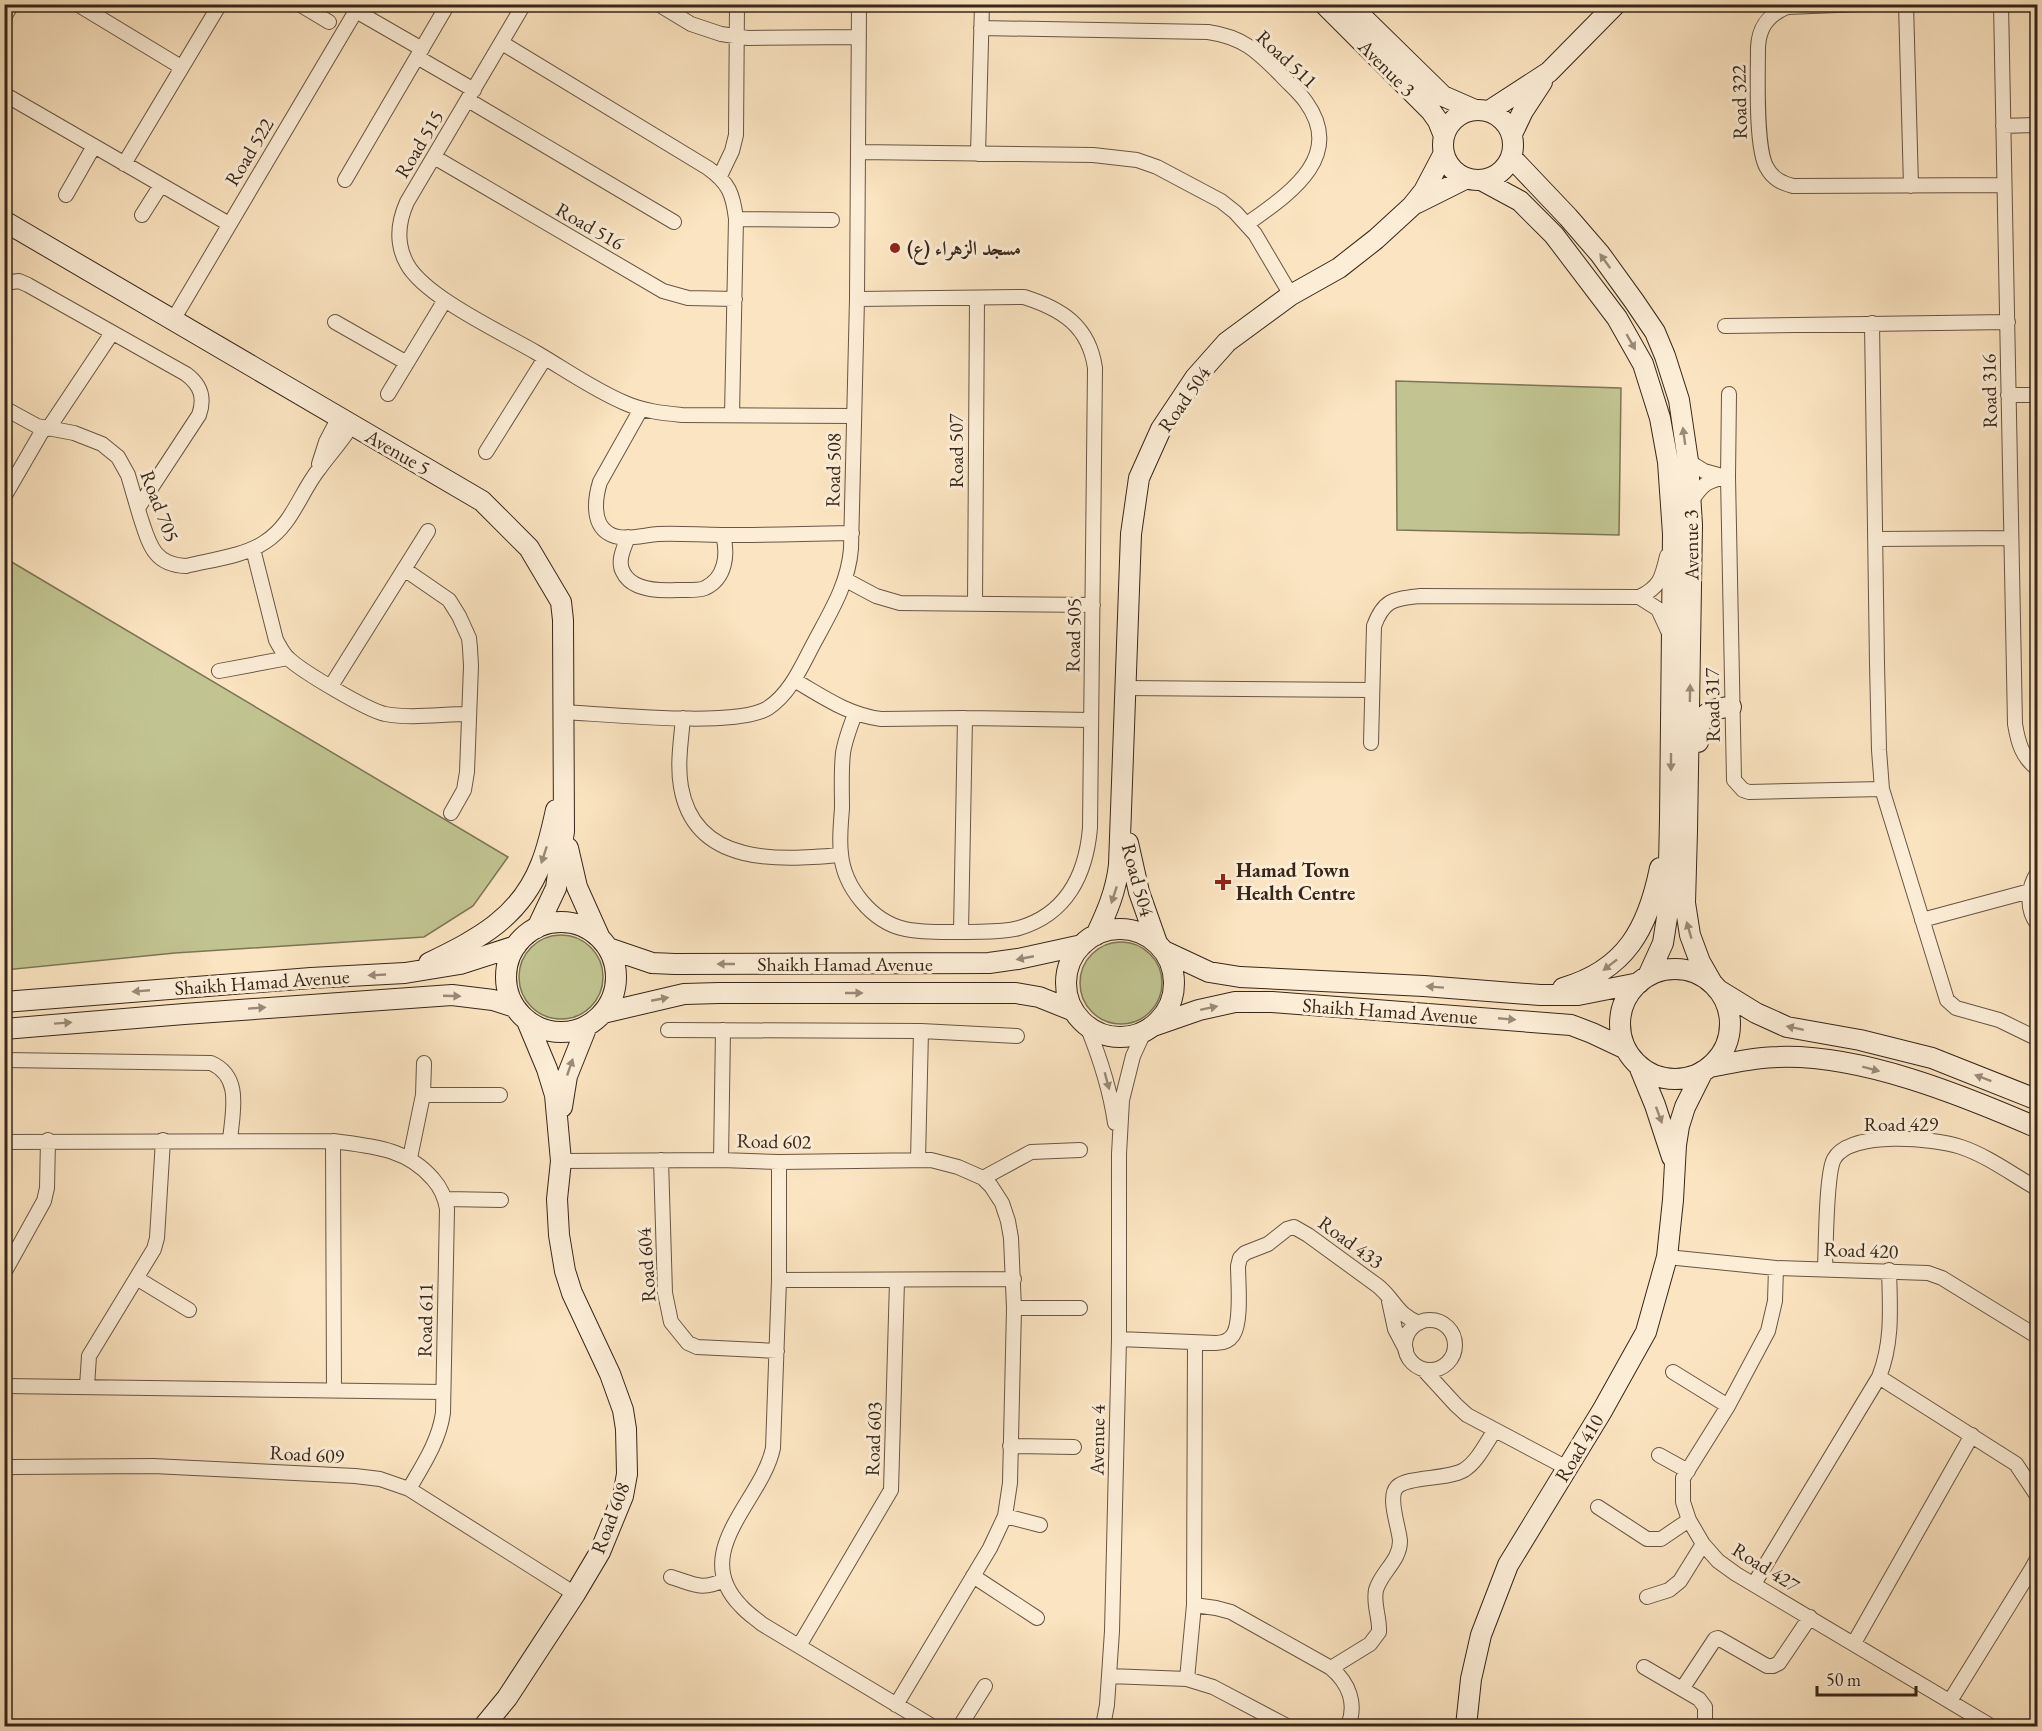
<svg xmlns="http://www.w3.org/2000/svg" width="2042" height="1731" font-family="'EB Garamond',Amiri,serif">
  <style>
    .green { fill: #c1c491; stroke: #7c7555; stroke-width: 1.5 }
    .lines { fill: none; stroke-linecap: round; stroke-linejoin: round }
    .street-casing { stroke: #685643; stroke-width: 16 }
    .secondary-casing { stroke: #372619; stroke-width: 22 }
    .street { stroke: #fcedd7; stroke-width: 14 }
    .secondary { stroke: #fcedd7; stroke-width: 20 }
    .oneway { fill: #9a8a78 }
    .poi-dot { fill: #8f2418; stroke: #fcedd7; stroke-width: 2 }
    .labels { text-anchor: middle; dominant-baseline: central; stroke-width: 6; stroke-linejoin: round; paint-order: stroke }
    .street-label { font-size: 20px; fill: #372619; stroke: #fcedd7 }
    .poi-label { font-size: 20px; font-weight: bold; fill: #372619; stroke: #fcedd7; text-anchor: start }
  </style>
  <rect width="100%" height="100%" fill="#fbe4c1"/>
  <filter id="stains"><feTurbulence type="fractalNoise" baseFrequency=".00333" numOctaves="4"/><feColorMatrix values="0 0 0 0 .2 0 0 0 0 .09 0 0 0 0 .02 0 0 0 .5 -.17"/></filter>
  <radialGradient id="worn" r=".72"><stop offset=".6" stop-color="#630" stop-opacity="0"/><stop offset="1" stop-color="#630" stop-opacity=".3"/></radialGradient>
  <path class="green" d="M1396 381 1621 388 1619 535 1397 530Z
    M5 558 508 857 473 906 424 937 175 953 5 970Z
    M519 977a42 42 0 1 1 84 0a42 42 0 1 1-84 0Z
    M1080 983a41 41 0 1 1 82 0a41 41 0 1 1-82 0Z"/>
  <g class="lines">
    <g class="street-casing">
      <path id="street" d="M77 4 181 67
        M299 4 329 22
        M524 4 407 202C398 222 396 244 407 264 425 297 503 333 537 353 566 370 594 390 625 403 643 411 662 413 682 415L854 416
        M658 4 691 24 721 34 748 38 859 37
        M1862 4 1787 7C1768 15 1759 27 1758 47 1758 73 1755 149 1767 168 1773 179 1782 183 1793 186L2004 185
        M1906 4 1911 186
        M2001 4 2015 724C2018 742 2022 758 2038 769
        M356 11 422 49
        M4 17 12 4
        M981 28 1208 32C1243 37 1257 51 1281 75 1289 84 1299 92 1306 102 1346 158 1287 195 1247 224
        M502 43 708 168C729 183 733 194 736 219L732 415
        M417 57 474 90
        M4 94 229 224
        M468 100 674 222
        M2003 126 2038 125
        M858 152 1093 155 1137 160 1157 167 1221 201 1235 212 1255 234 1291 295
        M978 154 982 4
        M434 157 663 291 688 298 735 299
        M124 164 220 4
        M720 176 732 151 736 135 737 4
        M345 180 448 4
        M66 195 94 146
        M142 215 161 185
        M736 219 832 220
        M4 283 19 281 28 285 186 374C201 385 205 398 199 415L138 508
        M173 320 360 4
        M335 322 407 363
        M1872 323 1877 664 1879 750 1882 789 1947 1000 1956 1008 1999 1020 2038 1039
        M1725 326 2008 322
        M388 394 445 300
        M1729 394 1728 477 1734 780 1743 790 1749 792 1882 789
        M2008 395H2038
        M4 408 37 426 74 433 102 444 118 457 128 475C132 489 136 502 140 516 149 543 153 565 186 566 210 560 245 556 265 542 292 525 300 493 319 469 330 454 342 441 352 425
        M641 409 600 482C595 498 592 523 608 533 621 542 643 535 658 534 679 533 701 535 722 535 765 535 809 534 852 533
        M48 429 112 333
        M486 452 545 358
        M1688 461 1704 471 1722 476
        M319 464 326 442 339 417
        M4 497 44 428
        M1690 503C1702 485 1706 480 1728 477
        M628 537C624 548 617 561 623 572 632 591 660 591 677 590 686 590 698 591 705 588 726 578 728 554 723 535
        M1876 539 2011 538
        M253 549 276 640C280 647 283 654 289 659 303 672 367 710 385 714 412 719 442 714 469 714
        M404 569 449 600 459 616 469 638 470 648 471 666 467 772 464 790 451 813
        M846 580 876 596 900 603 1093 605
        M1639 597 1658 609 1669 633
        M975 604 977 298
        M219 671 288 658
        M794 680C822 696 848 715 881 719L965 718 1091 720
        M331 686 428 531
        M1125 688 1371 690
        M564 712C606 714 737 728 768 708 791 693 802 665 815 641 831 611 848 584 851 549L857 299 859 4
        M855 714C850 727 845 740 843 753 841 771 842 790 842 808 841 823 839 839 841 854 844 887 872 922 905 929 924 933 944 932 964 932 982 931 1001 933 1019 928 1067 914 1086 874 1090 828L1095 368C1089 326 1062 309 1024 297L857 299
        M683 718C681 741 677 765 681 787 695 867 780 860 841 855
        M1371 743 1374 626C1384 599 1394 599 1420 596L1639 597C1660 587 1662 578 1667 556
        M2038 872C2027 888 2026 910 2038 925
        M1922 920 2030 891
        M961 932 965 718
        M1087 1026C1100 1058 1110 1088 1115 1123
        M668 1030 921 1031 1017 1036
        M4 1060 211 1063C243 1077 232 1113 230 1141
        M423 1095 424 1063
        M333 1141 334 1389
        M4 1142 333 1141C371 1146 407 1148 433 1179 441 1188 445 1197 447 1209L443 1413C439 1441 423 1465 409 1489
        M410 1158 423 1095H500
        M661 1160 665 1293 671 1322 688 1343 697 1347 777 1351
        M721 1160 723 1030
        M918 1160 921 1031
        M561 1161 721 1160 779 1162 931 1160 958 1167 983 1178 991 1186 1002 1203 1008 1221 1011 1238 1014 1308 1010 1483 1005 1516 990 1548 896 1705
        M779 1162V1280L773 1448C762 1501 688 1552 741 1606 747 1613 755 1618 762 1624L932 1726
        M983 1178 1031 1152 1080 1150
        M446 1199 501 1200
        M1667 1257 1776 1268 1928 1273 1942 1278 2038 1337
        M1776 1268 1775 1301 1768 1331 1728 1406 1683 1478V1502L1689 1520 1703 1544 1718 1561 1736 1574 1991 1726
        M1825 1268C1826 1246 1826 1174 1834 1159 1850 1130 1934 1138 1961 1147 1988 1156 2013 1175 2038 1189
        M4 1273 44 1201 47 1188 48 1140
        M138 1279 189 1310
        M779 1280 1014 1279
        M1389 1301 1395 1329 1406 1350
        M1014 1308H1080
        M1405 1345a25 25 0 1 1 50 0a25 25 0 1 1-50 0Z
        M1119 1339 1216 1343C1223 1343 1229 1341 1233 1335 1242 1322 1238 1282 1238 1266L1240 1258 1245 1253 1268 1244 1287 1229 1294 1227 1308 1235 1378 1286C1395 1300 1397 1315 1419 1323
        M1423 1369 1456 1405 1467 1415 1567 1468
        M1673 1372 1728 1406
        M1879 1377 2016 1464 2038 1497
        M4 1386 443 1392
        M87 1386 89 1356 154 1249 157 1238 163 1140
        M1010 1446 1074 1447
        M1659 1455 1688 1471
        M4 1468 14 1467 153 1466 355 1476 380 1479 409 1489 575 1594
        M1598 1507 1647 1539H1661L1689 1520
        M1005 1516 1040 1525
        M973 1576 1037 1618
        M671 1577C694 1584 701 1591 724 1580
        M1754 1584 1879 1377C1893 1342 1890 1307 1889 1270
        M1647 1597 1669 1590 1680 1581 1703 1544
        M1194 1605 1216 1608 1231 1612 1331 1668C1349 1683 1357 1704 1348 1726
        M1854 1643 1972 1435
        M799 1646 891 1490 897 1281
        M1644 1667 1699 1699 1705 1707V1726
        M1331 1668 1370 1644 1379 1632C1380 1618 1373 1604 1376 1590 1381 1572 1400 1561 1400 1541 1399 1527 1387 1497 1397 1487 1408 1476 1447 1480 1464 1470 1478 1461 1486 1443 1495 1430
        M1109 1676 1187 1679 1213 1687 1287 1726
        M1187 1679 1194 1605 1195 1343
        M1682 1689 1715 1639 1718 1638 1767 1666H1773L1779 1663 1810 1617
        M1950 1701 2031 1570 2038 1557
        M960 1726 985 1686
        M1103 1726 1107 1705 1112 1631 1119 1339V1154L1122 1100 1133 1056 1144 1032"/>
    </g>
    <g class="secondary-casing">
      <path id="secondary" d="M1324 4 1431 111 1438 121 1444 136
        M1349 4 1443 96 1475 110
        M1443 145a35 35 0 1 1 70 0a35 35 0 1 1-70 0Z
        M1489 111 1549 72 1616 4
        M1512 134 1523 111 1542 82
        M1512 158 1568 217 1600 254 1634 301 1655 332 1665 356 1679 400 1688 461 1692 525 1687 831 1685 903 1690 935 1700 962 1712 983
        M1483 181 1520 201 1554 235 1617 318 1643 364 1660 418 1668 462 1673 534 1670 818 1668 911 1663 943 1648 976
        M1417 203 1465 179
        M4 221 482 501 529 548 561 602 563 620 564 831 556 888 537 928
        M1698 742C1698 716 1707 708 1731 707
        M1128 843 1139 892 1157 943
        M568 848 577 887 599 936
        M506 977a55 55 0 1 1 110 0a55 55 0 1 1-110 0Z
        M1066 983a54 54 0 1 1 108 0a54 54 0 1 1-108 0Z
        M1096 935C1107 912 1116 891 1119 865L1131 534 1139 478 1161 429 1195 378 1227 342 1291 295 1339 268 1376 239 1412 206 1424 191 1444 153
        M608 948 652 963 675 964 989 963 1018 959 1082 945
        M1164 951 1209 972 1240 977 1424 986 1540 995H1578L1639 983
        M429 963C478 939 520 918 541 864 548 847 552 828 556 810
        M1620 1024a55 55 0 1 1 110 0a55 55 0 1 1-110 0Z
        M1563 988C1626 970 1648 928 1660 868
        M1717 989 1756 1013 1787 1027 1860 1040 1932 1058 2038 1100
        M4 1002 311 978 405 973 460 964 516 946
        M603 1013 684 994 719 993H1016L1039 997 1074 1011
        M1153 1026 1199 1010 1235 1002H1272L1571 1025 1592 1033 1626 1049
        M4 1029 184 1014 452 995 493 1000 515 1007
        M1639 1066 1655 1105 1672 1157
        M1710 1067C1732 1063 1755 1057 1778 1057 1861 1054 1962 1095 2038 1128
        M562 1107 567 1076 587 1026
        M484 1726 507 1698 575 1594 600 1552 623 1496 627 1474 626 1429 623 1410 610 1374 572 1293 565 1271 559 1235 557 1199 561 1161 555 1095 547 1069 527 1021
        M1466 1726 1471 1679 1481 1635 1508 1565 1602 1411 1646 1332 1667 1257 1673 1200 1676 1145 1679 1126 1685 1107 1703 1071"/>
    </g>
    <use href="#street" class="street"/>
    <use href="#secondary" class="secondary"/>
  </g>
  <defs><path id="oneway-solid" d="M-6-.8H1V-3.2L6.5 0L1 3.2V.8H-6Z" transform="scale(1.5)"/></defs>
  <g class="oneway">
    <use href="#oneway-solid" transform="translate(1605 261) rotate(-126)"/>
    <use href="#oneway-solid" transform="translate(1631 342) rotate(60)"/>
    <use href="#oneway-solid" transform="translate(1684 436) rotate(-98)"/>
    <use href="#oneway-solid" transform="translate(1690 693) rotate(-89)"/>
    <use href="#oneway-solid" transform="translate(1671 762) rotate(90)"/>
    <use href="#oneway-solid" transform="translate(544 855) rotate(108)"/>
    <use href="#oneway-solid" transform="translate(1114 895) rotate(108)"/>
    <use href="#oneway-solid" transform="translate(1689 930) rotate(-106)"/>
    <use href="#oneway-solid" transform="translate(1025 958) rotate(169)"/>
    <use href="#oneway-solid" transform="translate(726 964) rotate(180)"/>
    <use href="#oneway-solid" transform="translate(1610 965) rotate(142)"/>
    <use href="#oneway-solid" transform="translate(377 975) rotate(177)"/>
    <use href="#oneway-solid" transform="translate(1435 987) rotate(-176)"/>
    <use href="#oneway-solid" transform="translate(141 991) rotate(175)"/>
    <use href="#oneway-solid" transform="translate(854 993)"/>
    <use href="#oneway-solid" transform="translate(452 996) rotate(2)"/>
    <use href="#oneway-solid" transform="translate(660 999) rotate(-11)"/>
    <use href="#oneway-solid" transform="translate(257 1008) rotate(-4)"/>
    <use href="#oneway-solid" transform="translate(1209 1008) rotate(-12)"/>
    <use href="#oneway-solid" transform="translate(1507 1019) rotate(5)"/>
    <use href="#oneway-solid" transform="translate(63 1023) rotate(-4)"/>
    <use href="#oneway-solid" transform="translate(1795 1028) rotate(-168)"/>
    <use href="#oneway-solid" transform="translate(570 1067) rotate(-71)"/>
    <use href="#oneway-solid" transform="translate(1871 1069) rotate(15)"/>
    <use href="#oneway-solid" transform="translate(1983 1078) rotate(-159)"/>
    <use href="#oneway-solid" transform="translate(1107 1081) rotate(75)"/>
    <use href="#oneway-solid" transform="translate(1659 1115) rotate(70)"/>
  </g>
  <g class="poi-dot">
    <circle cx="895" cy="248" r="6"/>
    <path d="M1220 873h6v6h6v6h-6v6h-6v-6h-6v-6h6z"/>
  </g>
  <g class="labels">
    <g class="street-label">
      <text transform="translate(1287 59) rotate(43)">Road 511</text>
      <text transform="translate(1387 68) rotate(45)">Avenue 3</text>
      <text transform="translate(1739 102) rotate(-91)">Road 322</text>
      <text transform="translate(419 144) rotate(-59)">Road 515</text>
      <text transform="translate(249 152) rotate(-59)">Road 522</text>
      <text transform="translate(590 226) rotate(30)">Road 516</text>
      <text transform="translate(1989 391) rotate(-91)">Road 316</text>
      <text transform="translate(1184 399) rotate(-55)">Road 504</text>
      <text transform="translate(956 451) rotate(-90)">Road 507</text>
      <text transform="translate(398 452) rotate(30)">Avenue 5</text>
      <text transform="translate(833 470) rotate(-89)">Road 508</text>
      <text transform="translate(160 506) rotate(69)">Road 705</text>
      <text transform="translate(1691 545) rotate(-91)">Avenue 3</text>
      <text transform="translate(1073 635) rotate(-89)">Road 505</text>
      <text transform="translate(1712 705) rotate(-91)">Road 317</text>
      <text transform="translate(1138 880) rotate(75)">Road 504</text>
      <text x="845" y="964">Shaikh Hamad Avenue</text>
      <text transform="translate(262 982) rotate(-4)">Shaikh Hamad Avenue</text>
      <text transform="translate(1390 1011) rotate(4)">Shaikh Hamad Avenue</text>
      <text x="1901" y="1124">Road 429</text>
      <text transform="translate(774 1141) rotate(1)">Road 602</text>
      <text transform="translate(1351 1242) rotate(36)">Road 433</text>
      <text transform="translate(1861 1250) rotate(2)">Road 420</text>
      <text transform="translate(646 1265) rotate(-94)">Road 604</text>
      <text transform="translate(425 1320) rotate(-89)">Road 611</text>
      <text transform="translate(873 1439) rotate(-88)">Road 603</text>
      <text transform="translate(1097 1440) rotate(-89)">Avenue 4</text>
      <text transform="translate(1579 1448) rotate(-59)">Road 410</text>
      <text transform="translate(307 1454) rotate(3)">Road 609</text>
      <text transform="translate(610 1518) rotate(-69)">Road 608</text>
      <text transform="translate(1766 1567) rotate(32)">Road 427</text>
    </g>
    <g class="poi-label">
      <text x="907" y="248">مسجد الزهراء (ع)</text>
      <text x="1236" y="870">Hamad Town<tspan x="1236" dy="23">Health Centre</tspan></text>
    </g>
  </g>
  <rect width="2042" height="1731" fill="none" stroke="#fbe4c1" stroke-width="24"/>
  <rect x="6" y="6" width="2030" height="1719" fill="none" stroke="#372619" stroke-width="3"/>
  <rect x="12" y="12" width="2018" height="1707" fill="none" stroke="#372619" stroke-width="1.5"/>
  <path d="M1817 1686v9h99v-9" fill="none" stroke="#372619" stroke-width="3"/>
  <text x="1826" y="1686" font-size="18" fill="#372619" stroke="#fcedd7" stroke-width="4.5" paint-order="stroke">50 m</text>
  <rect width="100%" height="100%" filter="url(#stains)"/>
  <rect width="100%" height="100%" fill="url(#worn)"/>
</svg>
